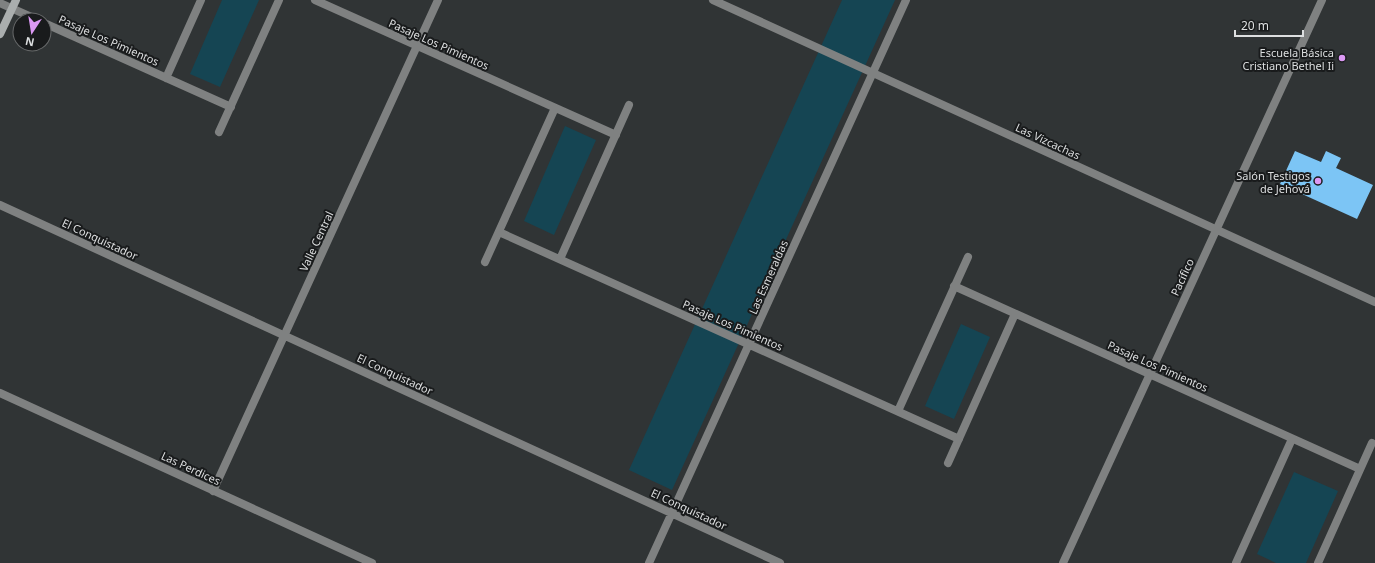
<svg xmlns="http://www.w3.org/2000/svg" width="1375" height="563" font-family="'Noto Sans',sans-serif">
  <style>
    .green { fill: #154553 }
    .building { fill: #7cc5f5 }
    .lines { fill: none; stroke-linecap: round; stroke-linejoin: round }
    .street { stroke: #7f8181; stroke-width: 8 }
    .secondary { stroke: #aaaeae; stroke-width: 8 }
    .poi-dot { fill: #dc99f4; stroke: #191b1c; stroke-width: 1.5 }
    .labels { text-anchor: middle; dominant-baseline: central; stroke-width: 4; stroke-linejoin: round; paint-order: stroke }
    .street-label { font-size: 11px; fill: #dddfe0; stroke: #191b1c }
    .poi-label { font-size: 11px; fill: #dddfe0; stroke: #191b1c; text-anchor: end }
  </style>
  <rect width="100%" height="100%" fill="#303435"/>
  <path class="green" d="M222 0H259L220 87 190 74Z
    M842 0H895L672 490 629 470Z
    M565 126 596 140 554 235 524 221Z
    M961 324 990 337 954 419 925 406Z
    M1294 472 1338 491 1306 563H1276L1257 554Z"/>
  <path class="building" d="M1295 151 1321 162 1326 151 1341 158 1336 168 1373 185 1357 219 1280 184Z"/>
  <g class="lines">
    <path class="street" d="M315 0 616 135
      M713 0 1375 302
      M0 3 38 20
      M44 23 231 107
      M166 78 201 0
      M219 132 279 0
      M0 205 780 563
      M499 232 959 439
      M560 259 629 105
      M485 262 555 108
      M954 286 1360 469
      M0 393 372 563
      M898 411 968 257
      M948 463 1015 314
      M213 491 438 0
      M649 563 906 0
      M1063 563 1322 0
      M1236 563 1292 439
      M1318 563 1372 443"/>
    <path class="secondary" d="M0 34 16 0"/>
  </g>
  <g class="poi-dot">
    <circle cx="1342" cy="58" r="4"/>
    <circle cx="1318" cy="181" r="4"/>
  </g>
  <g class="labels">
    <g class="street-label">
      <text transform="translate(109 40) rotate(24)">Pasaje Los Pimientos</text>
      <text transform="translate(439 44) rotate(24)">Pasaje Los Pimientos</text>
      <text transform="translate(1048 141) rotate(25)">Las Vizcachas</text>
      <text transform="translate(100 239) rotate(25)">El Conquistador</text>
      <text transform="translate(316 241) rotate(-65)">Valle Central</text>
      <text transform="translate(768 277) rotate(-66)">Las Esmeraldas</text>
      <text transform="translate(1182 277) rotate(-65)">Pacífico</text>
      <text transform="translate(733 325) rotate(24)">Pasaje Los Pimientos</text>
      <text transform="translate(1158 366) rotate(24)">Pasaje Los Pimientos</text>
      <text transform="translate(395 374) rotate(25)">El Conquistador</text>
      <text transform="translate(191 468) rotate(25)">Las Perdices</text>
      <text transform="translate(689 509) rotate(25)">El Conquistador</text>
    </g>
    <g class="poi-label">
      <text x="1334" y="52">Escuela Básica<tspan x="1334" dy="13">Cristiano Bethel Ii</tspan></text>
      <text x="1310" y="175">Salón Testigos<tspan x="1310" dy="13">de Jehová</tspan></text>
    </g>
  </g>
  <g transform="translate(32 32) rotate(192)"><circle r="19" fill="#191b1c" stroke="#67696a"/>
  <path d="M0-3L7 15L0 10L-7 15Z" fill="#dc99f4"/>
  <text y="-6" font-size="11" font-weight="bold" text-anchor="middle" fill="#dddfe0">N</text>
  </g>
  <path d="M1235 30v6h68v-6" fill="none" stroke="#dddfe0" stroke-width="2"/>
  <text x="1241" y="30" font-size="12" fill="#dddfe0" stroke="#191b1c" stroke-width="3" paint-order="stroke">20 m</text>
</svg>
